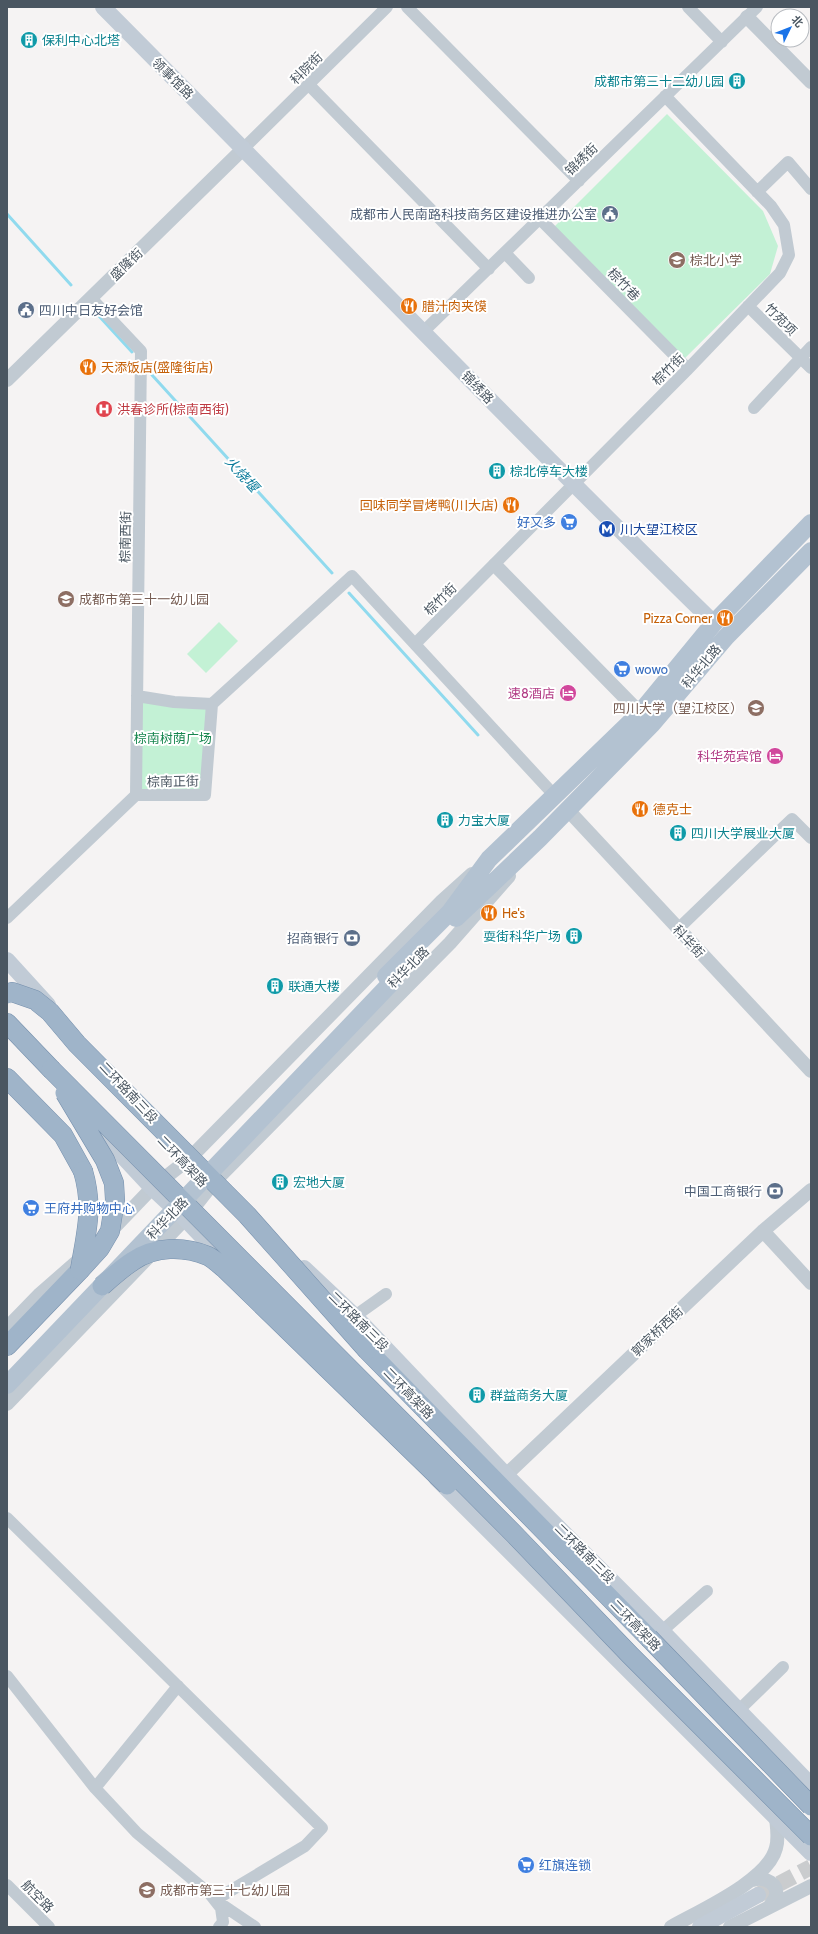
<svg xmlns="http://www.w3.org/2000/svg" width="818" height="1934" font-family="Cabin,'Noto Sans SC',sans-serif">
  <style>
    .green { fill: #c3f1d5 }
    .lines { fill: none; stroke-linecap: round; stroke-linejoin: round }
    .stream { stroke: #90daee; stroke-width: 3 }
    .secondary-tunnel { stroke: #caccce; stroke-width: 16; stroke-dasharray: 16 8; stroke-linecap: butt }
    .trunk-casing { stroke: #7690ad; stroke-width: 20 }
    .minor { stroke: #c1cad2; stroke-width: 12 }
    .tertiary { stroke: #c1cad2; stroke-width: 14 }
    .secondary { stroke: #c1cbd6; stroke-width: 16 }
    .primary { stroke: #b3c2d1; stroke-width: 18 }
    .trunk { stroke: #9fb4c9; stroke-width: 19 }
    .trunk-bridge-casing { stroke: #7690ad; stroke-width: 20; stroke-linecap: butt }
    .primary-bridge { stroke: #b3c2d1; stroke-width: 18 }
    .trunk-bridge { stroke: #9fb4c9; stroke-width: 19 }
    .labels { text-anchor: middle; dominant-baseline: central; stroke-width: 4; stroke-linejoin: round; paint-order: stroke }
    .culture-label { font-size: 13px; fill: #0d838f; stroke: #fff; text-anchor: start }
    .street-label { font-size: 13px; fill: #4a5661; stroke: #fff }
    .service-label { font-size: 13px; fill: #4e5e75; stroke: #fff; text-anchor: end }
    .education-label { font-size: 13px; fill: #785e54; stroke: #fff; text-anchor: start }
    .food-label { font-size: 13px; fill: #c56008; stroke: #fff; text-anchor: start }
    .health-label { font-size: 13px; fill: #be3a42; stroke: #fff; text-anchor: start }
    .shop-label { font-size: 13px; fill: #366cbe; stroke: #fff; text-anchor: start }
    .transit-label { font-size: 13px; fill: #164399; stroke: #fff; text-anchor: start }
    .hotel-label { font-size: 13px; fill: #b23c85; stroke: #fff; text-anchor: end }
    .park-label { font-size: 13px; fill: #17864f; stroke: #fff }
    .water-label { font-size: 14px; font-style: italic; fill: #0c7c9b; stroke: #fff }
  </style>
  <rect width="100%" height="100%" fill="#f5f3f3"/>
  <path class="green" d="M667 114 763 211 778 246 770 274 684 359 554 227Z
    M219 622 238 641 206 673 187 654Z
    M137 696 212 704 205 795H136Z"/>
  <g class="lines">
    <path class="stream" d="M7 214 71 285
      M99 316 132 352
      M152 375 332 573
      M349 593 478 735"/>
    <path class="secondary-tunnel" d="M758 1895 811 1867"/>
    <g class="trunk-casing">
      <path id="trunk" d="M7 1023 51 1069
        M7 1078 63 1135 83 1171
        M7 1346 80 1270
        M367 1350 649 1638"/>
    </g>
    <path class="minor" d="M407 7 579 181
      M688 7 722 42
      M309 85 489 269
      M244 148 387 7
      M757 192 788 162 811 189
      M540 219 688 369
      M505 253 529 278
      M91 298 141 351 136 795
      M748 306 811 368
      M424 331 757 7
      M754 408 811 347
      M415 644 688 369 780 273 789 255 784 225 771 206 665 96
      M137 696 174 702 212 704
      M7 918 136 795H205L212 704 352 576 555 796
      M678 929 792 819 811 838
      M355 1316 386 1294
      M7 1518 322 1828 305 1846 215 1900 255 1927
      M662 1631 707 1591
      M7 1676 95 1788 137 1833 210 1894 221 1908 223 1922 219 1927
      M739 1710 783 1667
      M95 1788 178 1686
      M7 1885 49 1927"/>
    <path class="tertiary" d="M747 17 811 82
      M7 380 244 148
      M495 565 640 713
      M567 809 811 1071
      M763 1231 811 1283
      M108 1234 152 1188 190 1158 442 901 472 874
      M7 1328 40 1294 80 1259
      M7 1404 185 1219 214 1182 450 943 509 876
      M506 1475 763 1231 811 1190
      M753 1880C764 1876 781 1884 775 1898 774 1901 771 1904 770 1906
      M671 1927C699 1911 768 1881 776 1848 779 1838 777 1828 776 1818
      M730 1927 811 1886"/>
    <path class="secondary" d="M103 7C307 212 507 421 714 623
      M7 960 48 1005
      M84 1115 152 1188 185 1219 226 1262
      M304 1268 355 1316 506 1475 662 1631 811 1785
      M436 1478 811 1853
      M700 1927 758 1895"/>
    <path class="primary" d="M456 918 540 838 652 724 726 637 811 551
      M386 976 450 912 489 859 640 713 714 623 811 523"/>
    <use href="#trunk" class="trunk"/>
    <g class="trunk-bridge-casing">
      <path id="trunk-bridge" d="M7 994 12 992 35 1000 50 1012 77 1044 247 1215 367 1350
        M51 1069 514 1534 630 1655 811 1836
        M65 1093 105 1160 114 1183 115 1200 110 1231 100 1248 80 1270
        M80 1270C86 1233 94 1208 83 1171
        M102 1286C112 1277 122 1268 133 1261 155 1246 184 1246 208 1256 214 1259 220 1265 225 1269L447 1485
        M649 1638 811 1806"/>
    </g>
    <path class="primary-bridge" d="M7 1385 393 981"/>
    <use href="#trunk-bridge" class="trunk-bridge"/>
  </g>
  <defs>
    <g id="building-disc" transform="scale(0.9)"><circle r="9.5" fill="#0f9aa8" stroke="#fff"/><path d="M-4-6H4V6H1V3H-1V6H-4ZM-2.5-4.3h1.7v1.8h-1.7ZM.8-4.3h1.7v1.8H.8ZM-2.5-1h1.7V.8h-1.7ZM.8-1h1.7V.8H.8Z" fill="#fff"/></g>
    <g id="civic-disc" transform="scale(0.9)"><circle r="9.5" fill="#5c6f8a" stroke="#fff"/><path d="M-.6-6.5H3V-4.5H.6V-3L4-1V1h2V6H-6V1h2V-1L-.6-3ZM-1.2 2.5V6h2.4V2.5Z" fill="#fff"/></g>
    <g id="school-disc" transform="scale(0.9)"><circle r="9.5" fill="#8d6e63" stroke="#fff"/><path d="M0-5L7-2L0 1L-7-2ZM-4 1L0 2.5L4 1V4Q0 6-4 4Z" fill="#fff"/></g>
    <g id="restaurant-disc" transform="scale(0.9)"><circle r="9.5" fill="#e8710a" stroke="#fff"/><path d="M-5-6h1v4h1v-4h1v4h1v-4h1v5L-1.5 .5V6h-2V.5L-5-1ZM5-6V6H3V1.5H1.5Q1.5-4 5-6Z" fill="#fff"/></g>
    <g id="hospital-disc" transform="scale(0.9)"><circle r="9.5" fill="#e0444e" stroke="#fff"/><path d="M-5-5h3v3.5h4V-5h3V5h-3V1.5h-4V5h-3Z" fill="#fff"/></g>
    <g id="supermarket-disc" transform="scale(0.9)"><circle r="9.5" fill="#3f7fe0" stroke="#fff"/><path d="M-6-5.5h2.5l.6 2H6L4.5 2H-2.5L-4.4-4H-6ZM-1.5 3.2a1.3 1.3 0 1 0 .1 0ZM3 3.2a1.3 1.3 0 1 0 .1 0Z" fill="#fff"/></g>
    <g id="metro-disc" transform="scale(0.9)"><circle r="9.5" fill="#1a4fb4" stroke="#fff"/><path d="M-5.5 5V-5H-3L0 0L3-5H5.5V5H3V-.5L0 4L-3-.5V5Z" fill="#fff"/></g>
    <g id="hotel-disc" transform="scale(0.9)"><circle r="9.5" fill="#d1479c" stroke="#fff"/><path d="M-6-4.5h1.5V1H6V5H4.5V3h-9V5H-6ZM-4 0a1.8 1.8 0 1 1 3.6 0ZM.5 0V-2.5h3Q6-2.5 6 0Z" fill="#fff"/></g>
    <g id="university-disc" transform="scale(0.9)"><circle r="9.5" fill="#8d6e63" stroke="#fff"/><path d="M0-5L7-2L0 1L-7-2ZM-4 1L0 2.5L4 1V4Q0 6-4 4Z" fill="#fff"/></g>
    <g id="bank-disc" transform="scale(0.9)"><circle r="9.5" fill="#5c6f8a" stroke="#fff"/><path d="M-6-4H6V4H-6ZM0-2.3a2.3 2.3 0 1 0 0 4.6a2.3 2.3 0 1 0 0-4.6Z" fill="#fff"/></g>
  </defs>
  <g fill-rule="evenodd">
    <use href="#building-disc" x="29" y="40"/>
    <use href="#building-disc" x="737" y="81"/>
    <use href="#civic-disc" x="610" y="214"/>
    <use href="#school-disc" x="677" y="260"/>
    <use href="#restaurant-disc" x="409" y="306"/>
    <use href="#civic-disc" x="26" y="310"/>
    <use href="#restaurant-disc" x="88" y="367"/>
    <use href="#hospital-disc" x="104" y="409"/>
    <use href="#building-disc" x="497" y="471"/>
    <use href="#restaurant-disc" x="511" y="505"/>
    <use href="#supermarket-disc" x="569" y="522"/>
    <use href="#metro-disc" x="607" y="529"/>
    <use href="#school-disc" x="66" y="599"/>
    <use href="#restaurant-disc" x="725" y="618"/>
    <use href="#supermarket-disc" x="622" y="669"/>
    <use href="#hotel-disc" x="568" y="693"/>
    <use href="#university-disc" x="756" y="708"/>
    <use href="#hotel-disc" x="775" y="756"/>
    <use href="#restaurant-disc" x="640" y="809"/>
    <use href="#building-disc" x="445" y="820"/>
    <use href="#building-disc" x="678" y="833"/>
    <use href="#restaurant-disc" x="489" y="913"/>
    <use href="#building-disc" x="574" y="936"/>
    <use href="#bank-disc" x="352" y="938"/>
    <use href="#building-disc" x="275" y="986"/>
    <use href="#building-disc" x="280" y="1182"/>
    <use href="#bank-disc" x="775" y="1191"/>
    <use href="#supermarket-disc" x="31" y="1208"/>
    <use href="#building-disc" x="477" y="1395"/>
    <use href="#supermarket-disc" x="526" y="1865"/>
    <use href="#school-disc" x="147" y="1890"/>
  </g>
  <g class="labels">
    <g class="culture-label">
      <text x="42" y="40">保利中心北塔</text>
      <text x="724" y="81" text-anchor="end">成都市第三十二幼儿园</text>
      <text x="510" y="471">棕北停车大楼</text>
      <text x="458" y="820">力宝大厦</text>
      <text x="691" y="833">四川大学展业大厦</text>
      <text x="561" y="936" text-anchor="end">耍街科华广场</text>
      <text x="288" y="986">联通大楼</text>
      <text x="293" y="1182">宏地大厦</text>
      <text x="490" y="1395">群益商务大厦</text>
    </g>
    <g class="street-label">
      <text transform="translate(306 68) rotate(-45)">科院街</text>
      <text transform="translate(173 78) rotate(45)">领事馆路</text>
      <text transform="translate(581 159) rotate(-44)">锦绣街</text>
      <text transform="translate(126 264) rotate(-44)">盛隆街</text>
      <text transform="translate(624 284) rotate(46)">棕竹巷</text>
      <text transform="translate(781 319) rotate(45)">竹苑项</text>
      <text transform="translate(668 369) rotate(-45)">棕竹街</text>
      <text transform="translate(478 387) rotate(46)">锦绣路</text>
      <text transform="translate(125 537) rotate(-89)">棕南西街</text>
      <text transform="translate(440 599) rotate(-45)">棕竹街</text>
      <text transform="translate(701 666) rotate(-50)">科华北路</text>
      <text transform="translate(173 781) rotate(-1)">棕南正街</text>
      <text transform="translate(689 941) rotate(47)">科华街</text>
      <text transform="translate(408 967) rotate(-45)">科华北路</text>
      <text transform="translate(129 1092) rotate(47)">二环路南三段</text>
      <text transform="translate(183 1161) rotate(46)">二环高架路</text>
      <text transform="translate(167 1218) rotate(-46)">科华北路</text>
      <text transform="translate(359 1321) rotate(45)">二环路南三段</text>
      <text transform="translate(657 1331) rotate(-44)">郭家桥西街</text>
      <text transform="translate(409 1393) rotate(46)">二环高架路</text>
      <text transform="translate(585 1553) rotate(45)">二环路南三段</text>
      <text transform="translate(636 1625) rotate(46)">二环高架路</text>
      <text transform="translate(38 1896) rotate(45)">航空路</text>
    </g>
    <g class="service-label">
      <text x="597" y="214">成都市人民南路科技商务区建设推进办公室</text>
      <text x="39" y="310" text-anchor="start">四川中日友好会馆</text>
      <text x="339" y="938">招商银行</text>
      <text x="762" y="1191">中国工商银行</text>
    </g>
    <g class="education-label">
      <text x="690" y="260">棕北小学</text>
      <text x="79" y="599">成都市第三十一幼儿园</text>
      <text x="743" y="708" text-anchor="end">四川大学（望江校区）</text>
      <text x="160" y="1890">成都市第三十七幼儿园</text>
    </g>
    <g class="food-label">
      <text x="422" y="306">腊汁肉夹馍</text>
      <text x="101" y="367">天添饭店(盛隆街店)</text>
      <text x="498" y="505" text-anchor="end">回味同学冒烤鸭(川大店)</text>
      <text x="712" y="618" text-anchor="end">Pizza Corner</text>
      <text x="653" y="809">德克士</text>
      <text x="502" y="913">He's</text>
    </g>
    <g class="health-label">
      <text x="117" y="409">洪春诊所(棕南西街)</text>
    </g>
    <g class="shop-label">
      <text x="556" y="522" text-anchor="end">好又多</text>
      <text x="635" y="669">wowo</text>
      <text x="44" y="1208">王府井购物中心</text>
      <text x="539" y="1865">红旗连锁</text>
    </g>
    <g class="transit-label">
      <text x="620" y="529">川大望江校区</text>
    </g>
    <g class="hotel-label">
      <text x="555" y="693">速8酒店</text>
      <text x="762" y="756">科华苑宾馆</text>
    </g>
    <g class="park-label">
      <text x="173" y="738">棕南树荫广场</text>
    </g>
    <g class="water-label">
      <text transform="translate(242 474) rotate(48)">火烧堰</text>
    </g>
  </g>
  <rect width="818" height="1934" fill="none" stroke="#4a5661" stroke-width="16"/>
  <g transform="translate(790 28) rotate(47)"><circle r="19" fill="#ffffff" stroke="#b7bbc0"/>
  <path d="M0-3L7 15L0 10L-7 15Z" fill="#1a73e8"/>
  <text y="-6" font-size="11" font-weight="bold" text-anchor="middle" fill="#4a5661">北</text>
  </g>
</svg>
